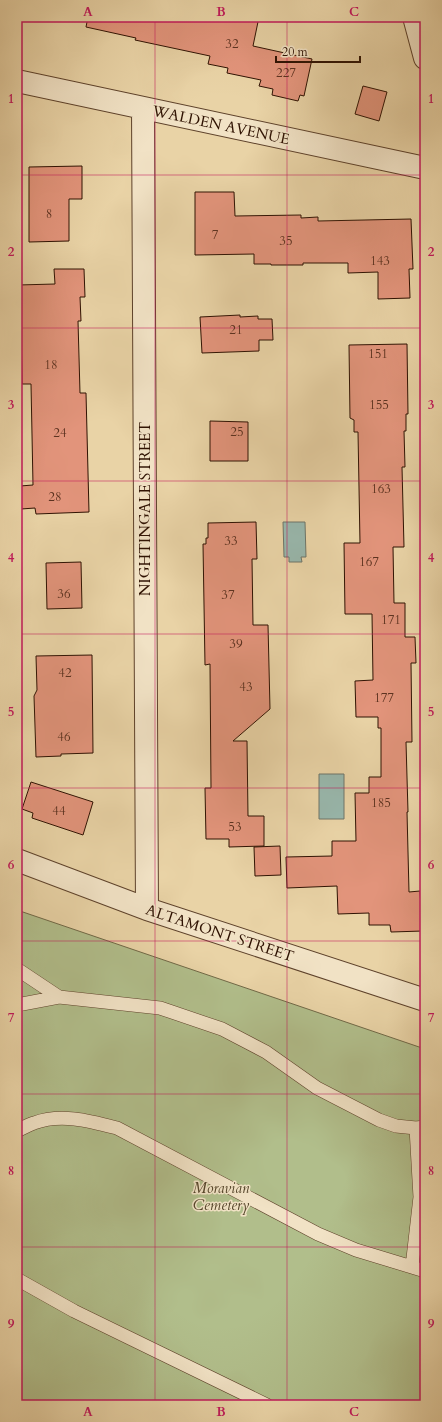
<svg xmlns="http://www.w3.org/2000/svg" width="442" height="1422" font-family="Cardo,serif">
  <style>
    .green { fill: #b1be8b; stroke: #706846 }
    .water { fill: #98b7ac; stroke: #6e7568 }
    .building { fill: #e2947b; stroke: #2f1202 }
    .lines { fill: none; stroke-linecap: round; stroke-linejoin: round }
    .service-casing { stroke: #5e422b; stroke-width: 14 }
    .minor-casing { stroke: #5e422b; stroke-width: 24 }
    .service { stroke: #f1e2c5; stroke-width: 13 }
    .minor { stroke: #f1e2c5; stroke-width: 22 }
    .grid { fill: none; stroke: #c2185b; stroke-width: 1; stroke-opacity: 0.55 }
    .labels { text-anchor: middle; dominant-baseline: central; stroke-width: 3; stroke-linejoin: round; paint-order: stroke }
    .number-label { font-size: 13px; fill: #5c3220 }
    .street-label { font-size: 15px; fill: #2f1202; stroke: #f1e2c5 }
    .park-label { font-size: 15px; font-style: italic; fill: #56462b; stroke: #f1e2c5 }
    .neatline { fill: none; stroke: #c2185b; stroke-width: 1.5 }
    .grid-label { font-size: 13px; text-anchor: middle; font-weight: bold; fill: #c2185b }
  </style>
  <rect width="100%" height="100%" fill="#e9d3a6"/>
  <filter id="stains"><feTurbulence type="fractalNoise" baseFrequency=".005" numOctaves="4"/><feColorMatrix values="0 0 0 0 .2 0 0 0 0 .09 0 0 0 0 .02 0 0 0 .5 -.17"/></filter>
  <radialGradient id="worn" r=".72"><stop offset=".6" stop-color="#630" stop-opacity="0"/><stop offset="1" stop-color="#630" stop-opacity=".3"/></radialGradient>
  <path class="green" d="M17 910 425 1049V1405H17Z"/>
  <path class="water" d="M305 522 306 557H301L302 562H289V557H284L283 522Z
    M319 774H344V819H319Z"/>
  <path class="building" d="M88 17H259L253 46 312 59 304 96 300 95 298 101 272 95 273 89 259 86 261 80 227 73 228 68 208 64 210 56 135 40 136 38 86 27Z
    M363 86 387 92 379 121 355 114Z
    M82 166V199H69V241L29 242V167Z
    M195 192H234L235 216 301 215V218L318 217V221L411 219 413 269H409L410 298 378 299V272L348 273V263H303V265H271V264H254V254L195 255Z
    M54 269H84L85 297H80L81 321H78L80 393H86L89 512 36 514 35 508 21 509 20 486 33 485 31 384H22L21 323H18V285L55 284Z
    M240 315V317L258 316V319H272L273 340H259V351L202 353 200 317Z
    M407 344 408 414H406V431H404L405 467H402L404 547H393L394 603H405V637H415L416 663H411L412 742H406L408 812H407L409 892 420 891 421 907H422L423 931 391 932 390 925H369V913L338 914 337 886 287 888 286 857 332 856V841H356L355 793H369V777H381V728H378V717H356L355 681 373 680 372 614H345L344 543H360L358 432H354V420L350 418 349 345Z
    M210 421 248 422V461H210Z
    M256 522 257 559H252L253 625H268L270 709 233 741H247L248 816H264V846L229 847V839H206L205 788H211L210 664 205 665 203 544H206V538H208V523Z
    M81 562 82 608 47 609 46 563Z
    M92 655 93 753 61 754V756L36 757 34 696 37 690 36 656Z
    M31 782 93 802 83 835 32 818 33 813 22 809Z
    M280 846 281 875 255 876 254 847Z"/>
  <g class="lines">
    <g class="service-casing">
      <path id="service" d="M17 969 59 997
        M17 1005 59 997 160 1008 222 1029 266 1052 317 1088 379 1120 396 1126 416 1128 425 1127
        M17 1131C23 1128 28 1125 34 1123 61 1113 90 1121 117 1128L318 1234 356 1250 425 1271
        M412 1267 420 1197 416 1128
        M17 1279 74 1311 267 1405"/>
    </g>
    <g class="minor-casing">
      <path id="minor" d="M414 17 425 58
        M17 81 425 168
        M143 108 147 909
        M17 860 147 909 425 1000"/>
    </g>
    <use href="#service" class="service"/>
    <use href="#minor" class="minor"/>
  </g>
  <path class="grid" d="M155 17V1405M287 17V1405M17 175H425M17 328H425M17 481H425M17 634H425M17 788H425M17 941H425M17 1094H425M17 1247H425"/>
  <g class="labels">
    <g class="number-label">
      <text x="232" y="44">32</text>
      <text x="286" y="73">227</text>
      <text x="49" y="214">8</text>
      <text x="215" y="235">7</text>
      <text x="286" y="241">35</text>
      <text x="380" y="261">143</text>
      <text x="236" y="330">21</text>
      <text x="378" y="354">151</text>
      <text x="51" y="365">18</text>
      <text x="379" y="405">155</text>
      <text x="237" y="432">25</text>
      <text x="60" y="433">24</text>
      <text x="381" y="489">163</text>
      <text x="55" y="497">28</text>
      <text x="231" y="541">33</text>
      <text x="369" y="562">167</text>
      <text x="64" y="594">36</text>
      <text x="228" y="595">37</text>
      <text x="391" y="620">171</text>
      <text x="236" y="644">39</text>
      <text x="65" y="673">42</text>
      <text x="246" y="687">43</text>
      <text x="384" y="698">177</text>
      <text x="64" y="737">46</text>
      <text x="381" y="803">185</text>
      <text x="59" y="811">44</text>
      <text x="235" y="827">53</text>
    </g>
    <g class="street-label">
      <text transform="translate(221 125) rotate(12)">WALDEN AVENUE</text>
      <text transform="translate(145 509) rotate(-90)">NIGHTINGALE STREET</text>
      <text transform="translate(220 933) rotate(18)">ALTAMONT STREET</text>
    </g>
    <g class="park-label">
      <text x="221" y="1188">Moravian<tspan x="221" dy="17">Cemetery</tspan></text>
    </g>
  </g>
  <rect width="442" height="1422" fill="none" stroke="#e9d3a6" stroke-width="44"/>
  <path d="M276 56v6h84v-6" fill="none" stroke="#2f1202" stroke-width="2"/>
  <text x="282" y="56" font-size="12" fill="#2f1202" stroke="#f1e2c5" stroke-width="3" paint-order="stroke">20 m</text>
  <rect x="22" y="22" width="398" height="1378" class="neatline"/>
  <g class="grid-label">
    <text x="88" y="16">A</text>
    <text x="221" y="16">B</text>
    <text x="354" y="16">C</text>
    <text x="11" y="103">1</text>
    <text x="431" y="103">1</text>
    <text x="11" y="256">2</text>
    <text x="431" y="256">2</text>
    <text x="11" y="409">3</text>
    <text x="431" y="409">3</text>
    <text x="11" y="562">4</text>
    <text x="431" y="562">4</text>
    <text x="11" y="716">5</text>
    <text x="431" y="716">5</text>
    <text x="11" y="869">6</text>
    <text x="431" y="869">6</text>
    <text x="11" y="1022">7</text>
    <text x="431" y="1022">7</text>
    <text x="11" y="1175">8</text>
    <text x="431" y="1175">8</text>
    <text x="11" y="1328">9</text>
    <text x="431" y="1328">9</text>
    <text x="88" y="1416">A</text>
    <text x="221" y="1416">B</text>
    <text x="354" y="1416">C</text>
  </g>
  <rect width="100%" height="100%" filter="url(#stains)"/>
  <rect width="100%" height="100%" fill="url(#worn)"/>
</svg>
